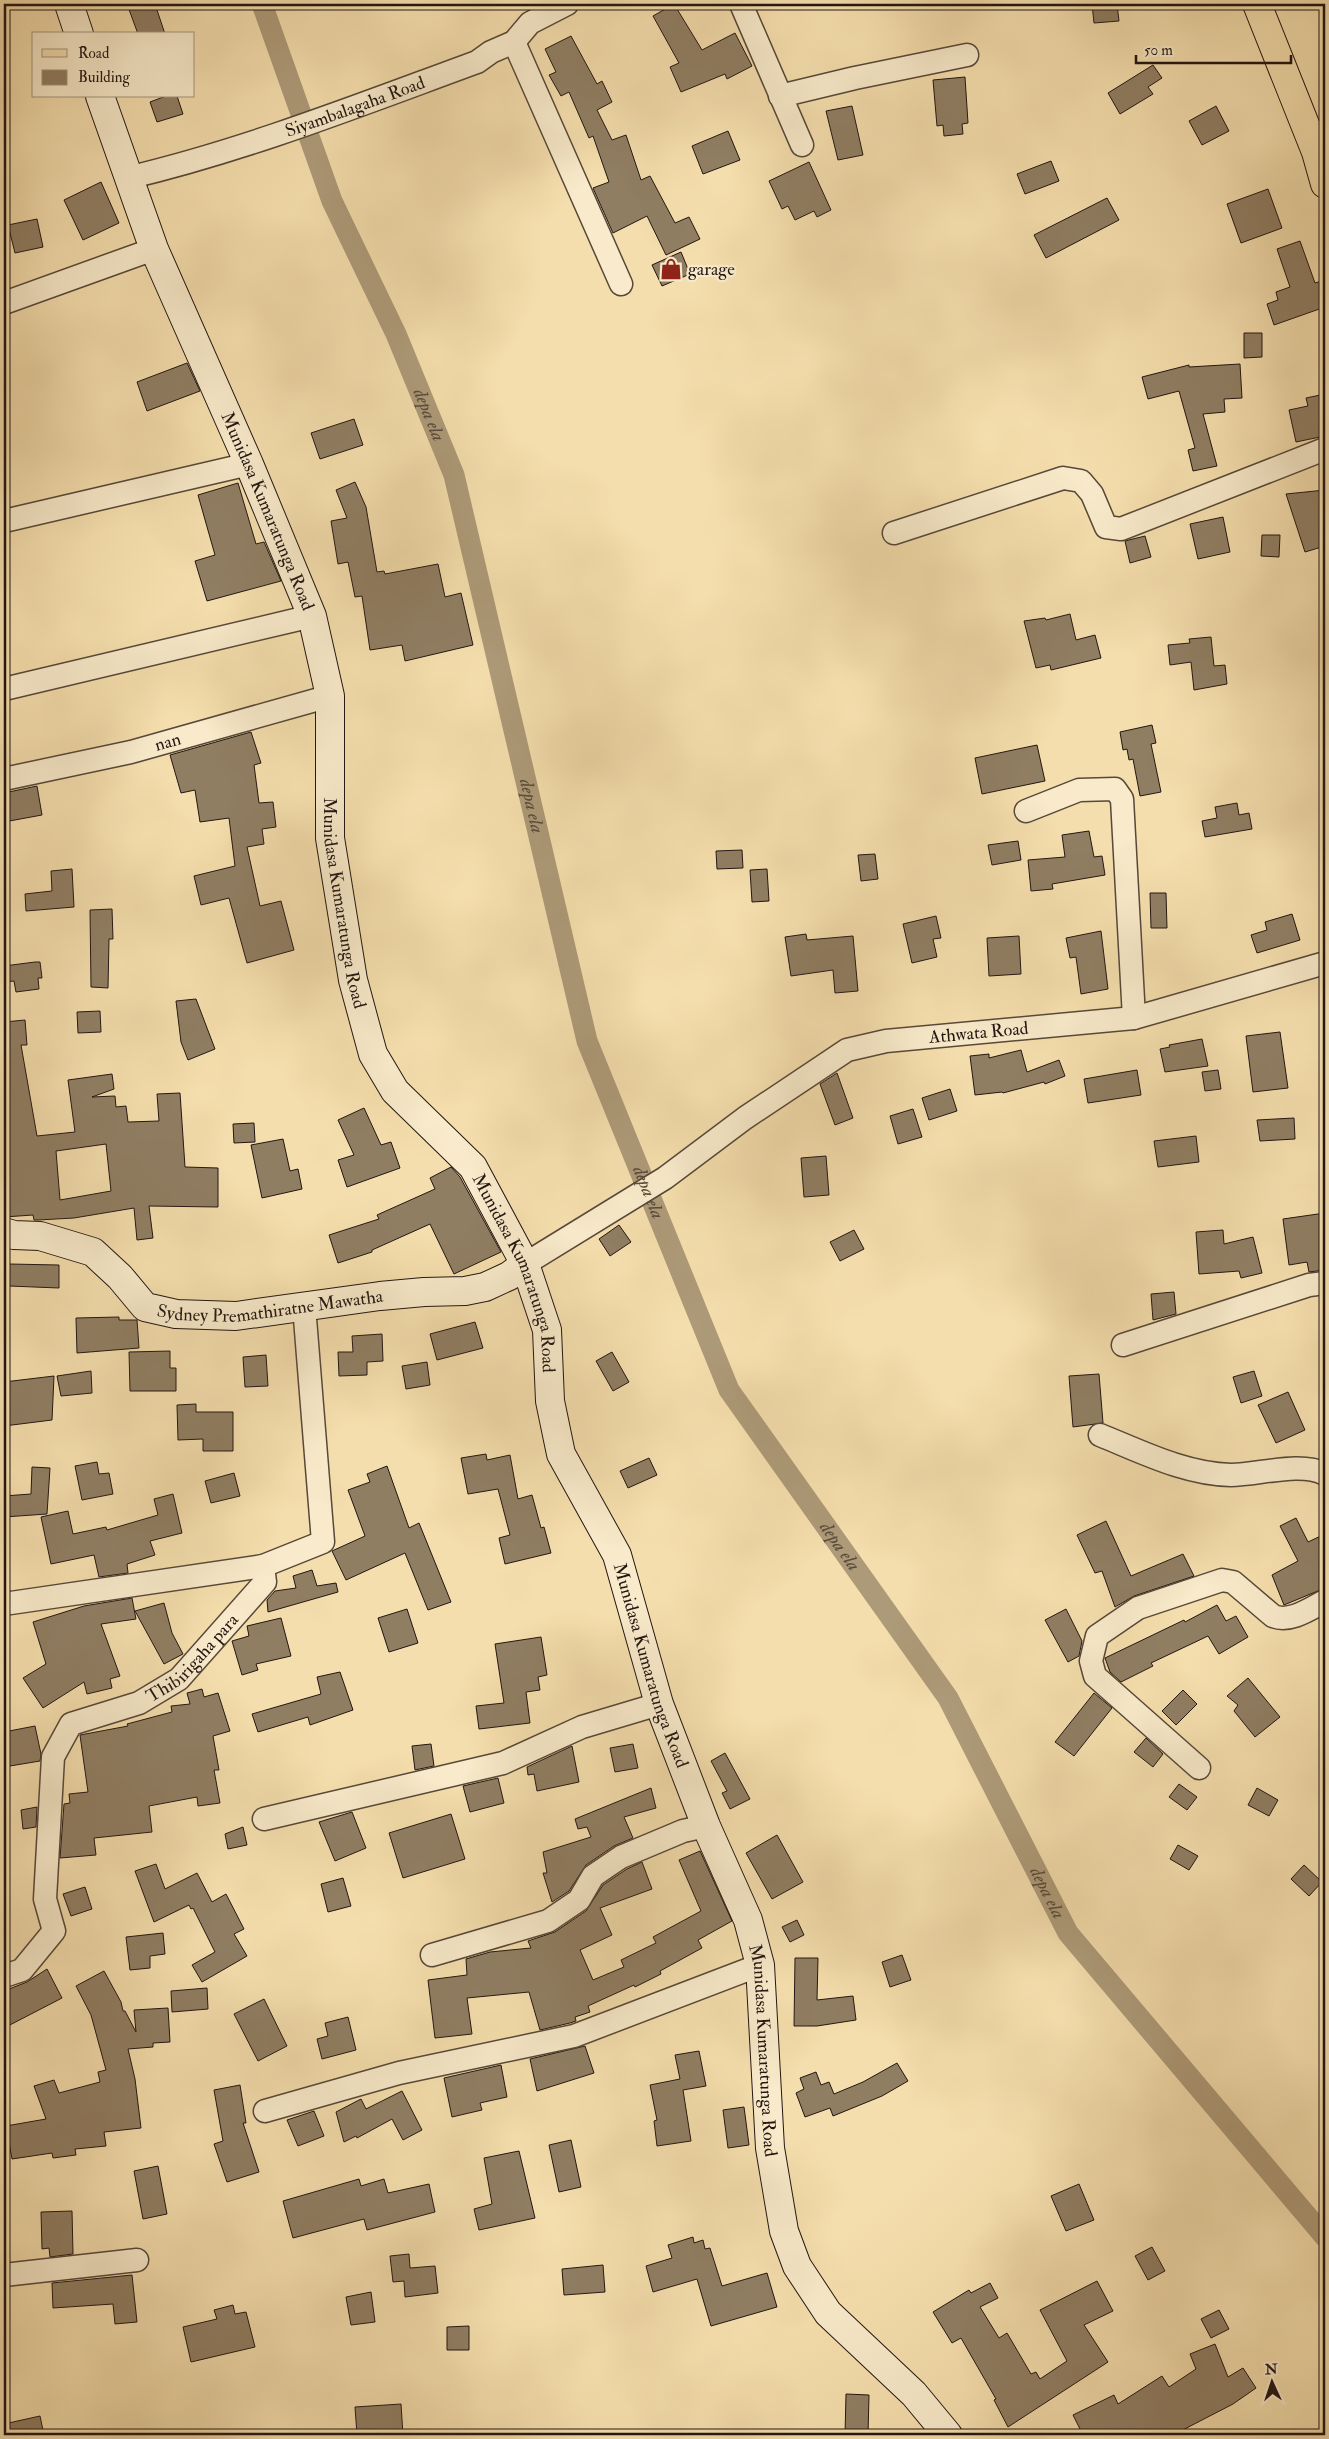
<svg xmlns="http://www.w3.org/2000/svg" width="1329" height="2439" font-family="'IM FELL Double Pica',serif">
  <style>
    .lines { fill: none; stroke-linecap: round; stroke-linejoin: round }
    .canal { stroke: #ad9a78; stroke-width: 21 }
    .building { fill: #907e63; stroke: #221612; fill-rule: evenodd }
    .street-casing { stroke: #574839; stroke-width: 25 }
    .secondary-casing { stroke: #221612; stroke-width: 30 }
    .primary-casing { stroke: #221612; stroke-width: 30 }
    .street { stroke: #f8eaca; stroke-width: 22 }
    .secondary { stroke: #f8eaca; stroke-width: 28 }
    .primary { stroke: #f5dead; stroke-width: 28 }
    .labels { text-anchor: middle; dominant-baseline: central; stroke-width: 4.5; stroke-linejoin: round; paint-order: stroke }
    .street-label { font-size: 18px; fill: #221612; stroke: #f8eaca }
    .poi-label { font-size: 18px; fill: #221612; stroke: #f8eaca; text-anchor: start }
    .water-label { font-size: 19px; font-style: italic; fill: #5a4b3b; stroke: #f8eaca }
  </style>
  <rect width="100%" height="100%" fill="#f5dead"/>
  <filter id="stains"><feTurbulence type="fractalNoise" baseFrequency=".004" numOctaves="4"/><feColorMatrix values="0 0 0 0 .2 0 0 0 0 .09 0 0 0 0 .02 0 0 0 .5 -.17"/></filter>
  <radialGradient id="worn" r=".72"><stop offset=".6" stop-color="#630" stop-opacity="0"/><stop offset="1" stop-color="#630" stop-opacity=".3"/></radialGradient>
  <g class="lines">
    <path class="canal" id="s1" d="M262 4 332 201 396 334 454 475 587 1041 729 1390 948 1698 1068 1933 1325 2237"/>
  </g>
  <path class="building" d="M127 4H155L165 34H138Z
    M674 4 702 50 735 33 752 66 727 79 725 74 681 92 670 67 679 63 653 16Z
    M1092 4H1117L1119 21 1094 23Z
    M571 36 597 84 602 81 612 102 597 110 612 140 626 135 641 180 650 176 675 223 689 217 700 239 666 255 647 216 613 233 593 188 609 182 593 136 589 138 569 92 561 96 549 75 556 72 545 49Z
    M1153 65 1162 78 1148 87 1153 94 1120 114 1108 93Z
    M965 77 968 123 962 124 963 134 944 136 943 125 937 126 933 80Z
    M166 96H177L183 114 157 122 150 102Z
    M852 106 863 155 838 160 826 111Z
    M1216 106 1229 131 1202 145 1189 121Z
    M728 131 740 160 703 174 692 146Z
    M1051 161 1059 181 1025 194 1017 174Z
    M809 162 831 210 817 217 814 211 795 220 788 206 782 209 769 181Z
    M101 182 119 223 83 240 64 200Z
    M1268 189 1282 228 1241 243 1227 204Z
    M1107 198 1119 220 1046 258 1034 235Z
    M37 219 43 247 15 253 8 225Z
    M1300 241 1315 283 1325 280V307L1274 325 1267 304 1278 300 1276 292 1290 287 1277 249Z
    M681 252 690 274 662 286 652 265Z
    M1244 333H1262V357L1244 358Z
    M187 363 200 391 147 411 137 382Z
    M1240 364 1242 398 1224 399 1225 412 1203 414 1217 466 1193 471 1188 450 1195 448 1179 391 1148 399 1142 377 1189 365V367Z
    M1325 394V436L1296 442 1289 410 1308 406 1306 398Z
    M354 419 363 445 320 459 311 433Z
    M355 482 366 507 377 572 384 571 385 574 438 564 445 597 461 593 473 645 405 661 402 645 370 650 362 596 355 597 348 562 338 564 331 521 347 518 336 490Z
    M238 483 256 544 264 542 281 581 207 601 195 561 215 555 198 495Z
    M1325 490V546L1305 552 1286 494Z
    M1223 517 1230 552 1198 559 1190 524Z
    M1262 535H1280L1279 557 1261 556Z
    M1145 536 1151 557 1130 563 1125 541Z
    M1070 614 1076 640 1095 635 1101 658 1051 670 1050 665 1036 668 1024 621 1045 618 1046 620Z
    M1211 637 1214 666 1225 665 1227 684 1194 690 1191 662 1170 665 1168 645 1190 643 1189 639Z
    M1152 725 1156 743 1151 744 1161 792 1140 796 1133 759 1129 760 1127 749 1123 750 1120 732Z
    M251 732 261 763 254 765 259 803 273 802 276 827 262 829 264 844 247 847 260 906 281 901 294 950 247 963 229 898 201 905 194 876 235 866 229 818 200 822 195 790 181 793 170 755Z
    M1037 745 1045 781 982 794 975 758Z
    M37 786 42 815 4 822V793Z
    M1237 803 1239 815 1249 813 1252 829 1205 837 1202 821 1217 818 1215 807Z
    M1089 831 1094 857 1102 856 1105 875 1052 884 1053 889 1031 891 1028 860 1065 857 1062 835Z
    M1018 841 1021 860 992 865 988 845Z
    M742 850 743 868 717 869 716 851Z
    M875 854 878 879 861 881 858 855Z
    M72 869 74 907 26 911 25 894 52 891 51 871Z
    M767 869 769 901 752 902 750 870Z
    M1150 893H1166L1167 928H1151Z
    M112 909 113 939H109L108 988 91 987 90 910Z
    M1292 914 1300 940 1257 953 1251 935 1267 930 1265 922Z
    M936 916 941 938 933 939 937 957 912 963 903 924Z
    M1101 931 1108 989 1081 994 1076 957 1070 958 1066 938Z
    M806 934 807 940 853 936 858 991 835 993 833 970 791 976 785 937Z
    M1019 936 1021 974 989 976 987 938Z
    M35 962H40L42 978H38L39 989 16 992 14 981 4 982V966Z
    M196 999 215 1049 188 1060 181 1042 176 1001Z
    M100 1011 101 1032 78 1033 77 1012Z
    M25 1020 27 1045H21L37 1136 75 1132 68 1080 112 1074 114 1089 92 1097 115 1096 116 1107 126 1106 128 1122 159 1121 157 1094 180 1093 185 1167 218 1168V1207L149 1206 153 1238 137 1240 134 1208 74 1218 38 1220H34L33 1215 4 1217V1133H7L4 1113V1022ZM106 1144 111 1191 60 1200 56 1151Z
    M1280 1032 1288 1088 1253 1092 1246 1036Z
    M1202 1039 1208 1066 1165 1072 1160 1049 1170 1047 1169 1045Z
    M1021 1050 1027 1072 1059 1060 1065 1076 1045 1084 1044 1082 1003 1093 1002 1092 975 1095 970 1056 989 1054V1058Z
    M1137 1070 1141 1095 1088 1103 1084 1079Z
    M1218 1070 1221 1089 1205 1091 1202 1072Z
    M837 1073 853 1118 835 1125 820 1084Z
    M950 1089 957 1111 929 1120 922 1098Z
    M364 1108 381 1145 391 1142 400 1168 347 1187 338 1160 354 1155 338 1120Z
    M913 1109 922 1137 898 1144 890 1116Z
    M1294 1118 1295 1139 1260 1141 1257 1120Z
    M254 1123 255 1142 234 1143 233 1124Z
    M1196 1136 1199 1162 1158 1167 1154 1141Z
    M283 1139 290 1171 298 1169 302 1189 262 1198 251 1145Z
    M826 1156 829 1195 804 1197 801 1158Z
    M451 1167 460 1177 501 1252 454 1274 430 1224 372 1250V1252L338 1263 329 1235 379 1219 377 1215 435 1189 430 1178Z
    M1325 1213V1270L1309 1272 1307 1262 1289 1265 1283 1219Z
    M619 1225 631 1242 610 1256 599 1239Z
    M854 1230 864 1249 840 1261 830 1242Z
    M1223 1230 1224 1244 1253 1237 1262 1273 1241 1278 1239 1271 1199 1274 1196 1232Z
    M9 1264 59 1265V1288L9 1286Z
    M1174 1292 1176 1314 1153 1320 1151 1294Z
    M119 1317V1320H137L139 1348 77 1353 76 1318Z
    M475 1322 483 1348 437 1360 430 1334Z
    M382 1334 383 1361 367 1362V1375L339 1376 338 1352H353L352 1336Z
    M170 1351V1368H176V1391H130L129 1352Z
    M612 1352 629 1382 613 1391 596 1361Z
    M266 1355 268 1386 245 1387 243 1357Z
    M427 1362 430 1385 406 1389 402 1366Z
    M91 1371 92 1393 61 1396 57 1376Z
    M1254 1371 1262 1396 1241 1403 1233 1377Z
    M1099 1374 1103 1423 1073 1427 1069 1376Z
    M54 1376 52 1420 4 1426V1382Z
    M1288 1392 1305 1430 1276 1443 1258 1405Z
    M196 1404V1412H233V1451H203V1439L178 1440 177 1405Z
    M486 1454 487 1460 510 1455 518 1499 532 1495 541 1528 544 1527 551 1553 505 1564 499 1538 510 1535 498 1489 468 1494 461 1458Z
    M649 1458 657 1475 628 1488 620 1471Z
    M97 1462 99 1474 109 1473 113 1494 82 1500 75 1466Z
    M387 1466 409 1528 419 1523 451 1602 428 1610 405 1553 346 1580 332 1551 365 1536 348 1490 370 1482 367 1474Z
    M32 1467 50 1468 47 1514 4 1517V1496L31 1494Z
    M234 1473 240 1496 211 1503 205 1481Z
    M173 1494 182 1533 150 1541 155 1555 127 1564 128 1573 99 1577 94 1555 51 1564 41 1517 68 1511 73 1534 106 1527 107 1530 158 1515 154 1499Z
    M1296 1518 1308 1542 1325 1534V1588L1284 1605 1272 1575 1298 1561 1280 1526Z
    M1106 1521 1131 1576 1183 1554 1194 1576 1134 1596 1115 1607 1102 1571 1095 1573 1077 1535Z
    M312 1570 317 1586 336 1583 338 1592 268 1612 267 1600 275 1591 296 1588 293 1576Z
    M132 1598 136 1619 101 1624 120 1676 110 1679 112 1688 87 1694 84 1682 43 1708 23 1678 46 1664 33 1622 84 1606Z
    M164 1603 172 1633 183 1654 164 1664 135 1611Z
    M1217 1605 1226 1621 1236 1616 1248 1637 1219 1654 1208 1636 1151 1663 1153 1666 1121 1682 1110 1672 1105 1658 1184 1620 1185 1622Z
    M407 1609 418 1643 389 1652 378 1618Z
    M1066 1609 1082 1641 1079 1656 1068 1662 1045 1620Z
    M281 1618 291 1656 256 1664 258 1670 242 1675 232 1641 249 1636 247 1626Z
    M541 1637 547 1675 538 1677 540 1690 526 1692 530 1723 479 1729 476 1706 504 1703 495 1644Z
    M340 1672 353 1710 310 1725 308 1717 258 1732 252 1714 321 1694 317 1677Z
    M1248 1678 1280 1717 1255 1737 1234 1711 1238 1705 1227 1696Z
    M202 1689 204 1697 218 1693 230 1731 213 1736 219 1770H214L220 1803 198 1806 197 1797 149 1806 152 1832 94 1838 96 1855 60 1858 64 1804 70 1803 69 1794 88 1792 80 1735 128 1726 127 1724 172 1712 171 1706 190 1704 187 1693Z
    M1183 1690 1197 1704 1176 1725 1162 1711Z
    M1094 1693 1112 1708 1074 1756 1055 1742Z
    M35 1726 41 1754 40 1761 4 1767V1732Z
    M1146 1738 1163 1754 1153 1767 1134 1752Z
    M431 1744 434 1766 415 1770 412 1746Z
    M633 1744 638 1768 615 1772 610 1748Z
    M572 1746 579 1782 537 1791 534 1774 528 1775 527 1767Z
    M725 1753 750 1799 730 1809 722 1793 727 1791 711 1761Z
    M498 1778 504 1803 470 1812 463 1786Z
    M1179 1784 1197 1797 1187 1810 1169 1797Z
    M651 1788 656 1808 624 1817 633 1838 614 1846 586 1865 569 1891 552 1902 543 1873H547L543 1852 591 1837 587 1827 578 1829 575 1819Z
    M1257 1788 1278 1800 1269 1816 1248 1805Z
    M37 1807 36 1827 23 1829 21 1810Z
    M352 1812 366 1848 335 1861 319 1822Z
    M451 1814 465 1859 403 1878 389 1833Z
    M243 1827 247 1845 228 1849 225 1834Z
    M777 1835 803 1882 772 1899 746 1853Z
    M1178 1845 1198 1856 1189 1870 1170 1859Z
    M700 1851 732 1921 698 1940 702 1948 660 1971 661 1974 635 1987 634 1985 588 2006 590 2012 575 2017 576 2021 570 2023 540 2030 529 1992 467 1998 472 2034 435 2038 428 1980 467 1975 466 1959 490 1952 531 1948 528 1941 555 1932 586 1911 603 1885 627 1869 642 1862 652 1889 600 1908 612 1935 580 1950 593 1980 624 1967 621 1960 656 1943 653 1937 701 1911 679 1860Z
    M156 1864 165 1889 197 1873 212 1902 226 1894 244 1929 234 1934 247 1956 202 1982 192 1965 215 1952 193 1908 191 1909 189 1905 154 1922 135 1871Z
    M1304 1865 1322 1882 1309 1896 1291 1879Z
    M343 1878 351 1906 328 1912 321 1884Z
    M85 1887 92 1909 71 1916 63 1894Z
    M797 1920 804 1935 790 1942 782 1927Z
    M163 1933 165 1954 150 1956V1968L130 1970 126 1937Z
    M902 1955 911 1980 890 1987 882 1962Z
    M795 1958H818L817 2000 853 1996 856 2020 817 2026H794Z
    M47 1969 62 1998 4 2028V1991L27 1982Z
    M104 1971 121 2002 123 2011H125L136 2032 134 2010 168 2008 170 2042 153 2043V2047L128 2049 135 2079 141 2128 104 2132 106 2146 75 2149 76 2155 53 2158 52 2153 12 2159 6 2126 46 2119 34 2086 54 2080 59 2093 100 2082 98 2072 106 2070 91 2015 76 1986Z
    M207 1988 208 2009 172 2012 171 1991Z
    M264 1999 287 2046 258 2061 234 2014Z
    M348 2017 356 2050 322 2059 317 2039 328 2036 325 2023Z
    M585 2046 594 2073 537 2091 530 2059Z
    M699 2051 706 2086 683 2090 691 2141 657 2146 654 2121 657 2120 650 2085 680 2079 675 2055Z
    M897 2063 908 2081 882 2096 833 2116 830 2108 805 2117 796 2093 804 2089 800 2078 816 2072 821 2085 829 2082 834 2094 863 2082Z
    M501 2065 507 2097 480 2103 482 2110 452 2117 444 2078Z
    M240 2085 246 2123H243L259 2172 227 2182 214 2144 223 2141 214 2090Z
    M402 2091 422 2130 403 2140 392 2119 357 2138 356 2136 344 2142 336 2112 361 2099 366 2109Z
    M744 2107 749 2145 728 2148 723 2110Z
    M314 2111 324 2136 298 2146 287 2120Z
    M571 2140 581 2187 559 2192 549 2145Z
    M519 2151 535 2218 479 2230 474 2209 492 2204 484 2158Z
    M158 2166 167 2214 143 2219 134 2171Z
    M359 2179 361 2186 384 2179 388 2193 429 2184 435 2212 367 2230 364 2219 293 2238 283 2201Z
    M1079 2184 1094 2220 1066 2231 1051 2196Z
    M72 2211 73 2254 50 2257 49 2248 42 2249 41 2212Z
    M693 2237 694 2243 703 2240 705 2249 710 2248 722 2286 767 2273 777 2307 711 2326 697 2279 653 2292 646 2266 672 2258 668 2245Z
    M1152 2247 1165 2271 1148 2280 1135 2256Z
    M409 2254 410 2268 435 2266 438 2293 405 2297 404 2281 393 2282 390 2256Z
    M603 2265 605 2292 564 2295 562 2269Z
    M132 2275 137 2322 115 2324 113 2304 53 2308 52 2283Z
    M1097 2281 1113 2311 1084 2325 1108 2362 1008 2427 994 2400 996 2399 961 2338 952 2343 933 2312 969 2290 971 2293 990 2283 998 2298 980 2307 999 2338 1007 2333 1031 2374 1036 2372 1040 2379 1067 2361 1040 2310Z
    M371 2292 375 2322 351 2325 346 2297Z
    M233 2305 235 2314 246 2312 255 2347 191 2362 183 2327 217 2319 214 2310Z
    M1219 2310 1229 2329 1211 2338 1201 2319Z
    M469 2326V2350H447V2327Z
    M1215 2344 1228 2377 1243 2368 1256 2388 1233 2404 1173 2435H1083L1073 2415 1114 2395 1118 2404 1162 2376 1169 2387 1196 2369 1190 2354Z
    M846 2394 869 2395 868 2435H845Z
    M401 2404 403 2435H357L355 2407Z
    M40 2416 44 2435H4V2424Z"/>
  <g class="lines">
    <g class="street-casing">
      <g id="street">
        <path d="M741 4 802 145"/>
        <path d="M514 42 621 284"/>
        <path d="M780 96 855 78 967 55"/>
        <path id="s2" d="M127 178C246 150 362 104 477 62L491 52 514 42 530 23 567 4"/>
        <path d="M4 303 154 249"/>
        <path d="M4 521 249 464"/>
        <path d="M894 533 1063 478 1081 481 1092 494 1106 527 1121 529 1325 449"/>
        <path d="M4 689 312 616"/>
        <path id="s3" d="M4 779 131 752 330 696"/>
        <path d="M1026 811 1079 790 1115 789 1122 799 1134 1018"/>
        <path id="s4" d="M525 1264 665 1178 745 1118 847 1050 886 1041 1134 1018 1325 963"/>
        <path d="M1123 1345 1309 1285 1325 1283"/>
        <path d="M1100 1435C1142 1452 1185 1474 1231 1475 1258 1475 1301 1461 1325 1474"/>
        <path d="M4 1604 263 1566"/>
        <path d="M1199 1768 1095 1676 1091 1661 1097 1636 1138 1608 1222 1580 1233 1582 1273 1616C1290 1623 1310 1609 1325 1601"/>
        <path d="M264 1819 503 1763 582 1727 659 1704"/>
        <path d="M432 1955 548 1921 579 1900 593 1876 621 1857 683 1831 706 1826"/>
        <path id="s5" d="M4 1976 22 1970 54 1931 45 1899 53 1757 71 1724 139 1703 179 1679 265 1582 263 1566 323 1542 304 1306"/>
        <path d="M265 2111 399 2073 574 2036 760 1965"/>
        <path d="M4 2275 137 2260"/>
      </g>
    </g>
    <g class="secondary-casing">
      <g id="secondary">
        <path d="M69 4 79 34"/>
        <path id="s6" d="M100 96 154 249 249 464 312 616 330 696V838L353 980 373 1054 395 1091 473 1167 525 1264 547 1330 550 1401 561 1454 617 1555 659 1704 706 1826 748 1920 760 1965 770 2148 784 2231 797 2266 828 2313 914 2394 948 2435"/>
        <path id="s7" d="M4 1232 14 1235 40 1236 93 1252 120 1277 145 1307 176 1314 236 1316 380 1296 424 1292 465 1291 485 1287 509 1276 525 1264"/>
      </g>
    </g>
    <g class="primary-casing">
      <path id="primary" d="M1257 4 1316 152 1325 184"/>
    </g>
    <use href="#street" class="street"/>
    <use href="#secondary" class="secondary"/>
    <use href="#primary" class="primary"/>
  </g>
  <defs>
    <g id="shop-bare" transform="scale(1.725)"><path d="M-5-2.5h2.3a2.7 3.5 0 0 1 5.4 0H5L5.5 6h-11ZM-1.5-2.5h3a1.5 2.3 0 0 0-3 0Z" fill="#8f2418" stroke="#f8eaca" stroke-width="2.5" paint-order="stroke"/></g>
  </defs>
  <g fill-rule="evenodd">
    <use href="#shop-bare" x="671" y="269"/>
  </g>
  <g class="labels">
    <g class="street-label">
      <text stroke="none"><textPath href="#s2" startOffset="239">Siyambalagaha Road</textPath></text>
      <text stroke="none"><textPath href="#s6" startOffset="448">Munidasa Kumaratunga Road</textPath></text>
      <text stroke="none"><textPath href="#s3" startOffset="168">nan</textPath></text>
      <text stroke="none"><textPath href="#s6" startOffset="852">Munidasa Kumaratunga Road</textPath></text>
      <text stroke="none"><textPath href="#s4" startOffset="520">Athwata Road</textPath></text>
      <text stroke="none"><textPath href="#s6" startOffset="1274">Munidasa Kumaratunga Road</textPath></text>
      <text stroke="none"><textPath href="#s7" startOffset="294">Sydney Premathiratne Mawatha</textPath></text>
      <text stroke="none"><textPath href="#s5" startOffset="424">Thibirigaha para</textPath></text>
      <text stroke="none"><textPath href="#s6" startOffset="1694">Munidasa Kumaratunga Road</textPath></text>
      <text stroke="none"><textPath href="#s6" startOffset="2099">Munidasa Kumaratunga Road</textPath></text>
    </g>
    <g class="poi-label">
      <text x="688" y="269">garage</text>
    </g>
    <g class="water-label">
      <text stroke="none"><textPath href="#s1" startOffset="444">depa ela</textPath></text>
      <text stroke="none"><textPath href="#s1" startOffset="849">depa ela</textPath></text>
      <text stroke="none"><textPath href="#s1" startOffset="1254">depa ela</textPath></text>
      <text stroke="none"><textPath href="#s1" startOffset="1659">depa ela</textPath></text>
      <text stroke="none"><textPath href="#s1" startOffset="2064">depa ela</textPath></text>
    </g>
  </g>
  <rect width="1329" height="2439" fill="none" stroke="#f5dead" stroke-width="20"/>
  <rect x="5" y="5" width="1319" height="2429" fill="none" stroke="#221612" stroke-width="2.5"/>
  <rect x="10" y="10" width="1309" height="2419" fill="none" stroke="#221612"/>
  <rect x="32" y="32" width="162" height="65" fill="#f8eaca" stroke="#a29580"/>
  <rect x="42" y="49" width="25" height="8" fill="#f5dead" stroke="#a29580"/>
  <text x="78" y="58" font-size="15" fill="#221612">Road</text>
  <rect x="42" y="70" width="25" height="15" fill="#907e63" stroke="#a29580"/>
  <text x="78" y="82" font-size="15" fill="#221612">Building</text>
  <g transform="translate(1272 2382) rotate(357)" stroke="#f8eaca" stroke-width="4" paint-order="stroke">
  <path d="M0-4L9 19L0 12L-9 19Z" fill="#221612"/>
  <text y="-8" font-size="14" font-weight="bold" text-anchor="middle" fill="#221612">N</text>
  </g>
  <path d="M1136 55v8h155v-8" fill="none" stroke="#221612" stroke-width="2.5"/>
  <text x="1144" y="55" font-size="15" fill="#221612" stroke="#f8eaca" stroke-width="4" paint-order="stroke">50 m</text>
  <rect width="100%" height="100%" filter="url(#stains)"/>
  <rect width="100%" height="100%" fill="url(#worn)"/>
</svg>
